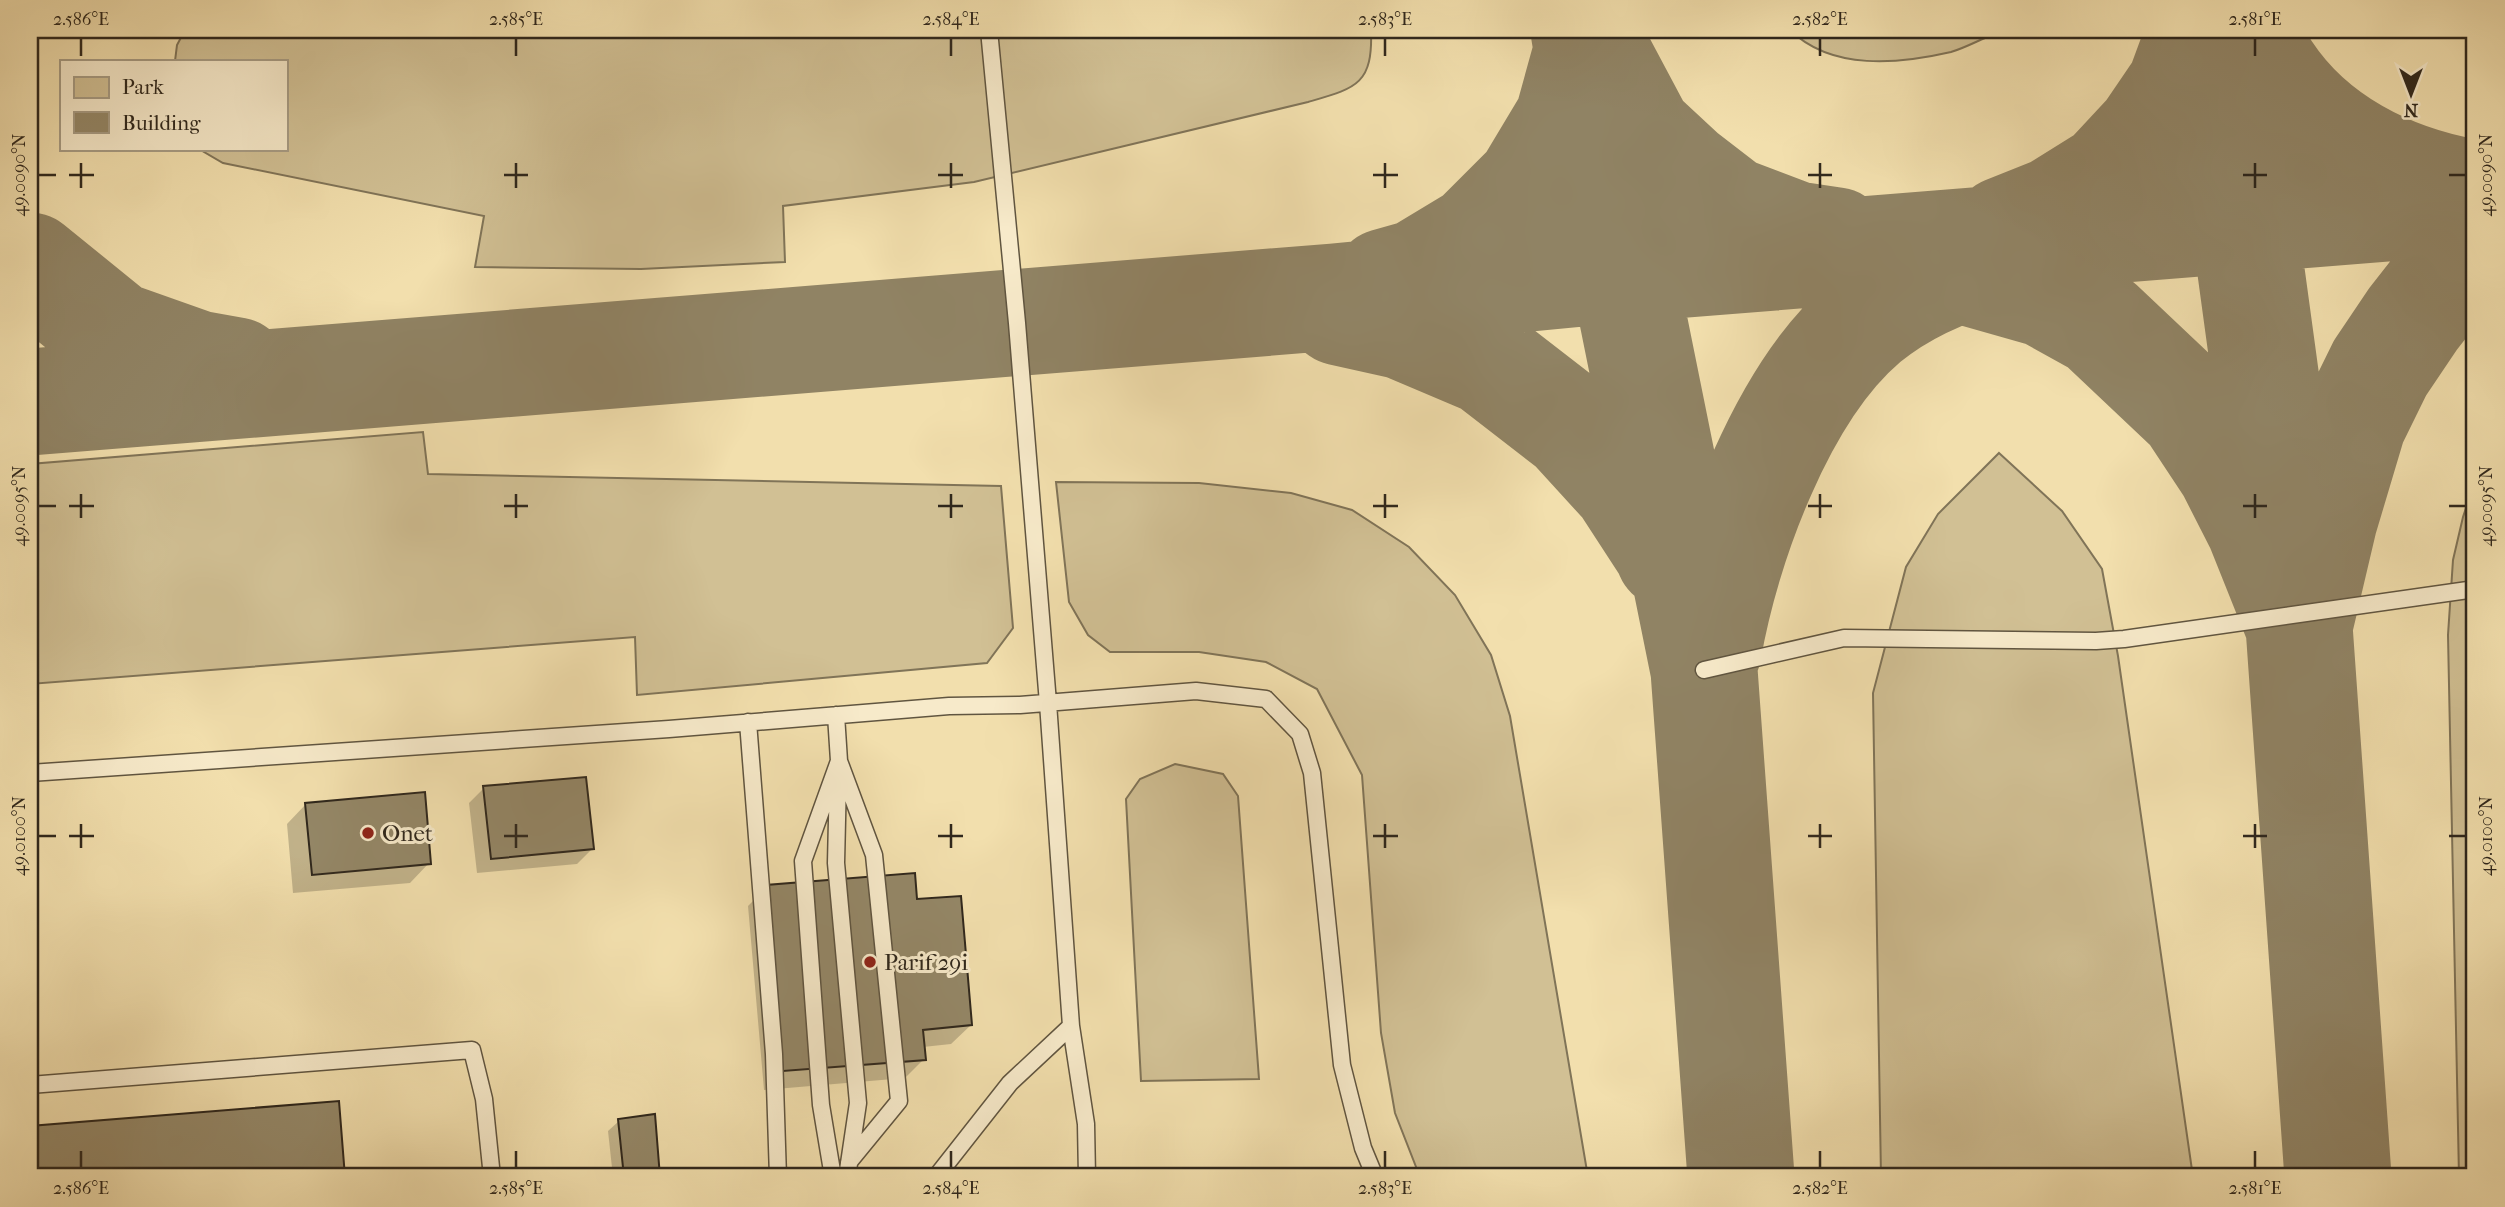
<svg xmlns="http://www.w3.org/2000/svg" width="2505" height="1207" font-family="'IM FELL French Canon',serif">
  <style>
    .green { fill: #d1c094; stroke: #807458; stroke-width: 2 }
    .shadow { fill: #0003 }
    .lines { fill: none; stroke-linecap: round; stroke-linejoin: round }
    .taxiway { stroke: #908364; stroke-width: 107 }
    .building { fill: #948767; stroke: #2f271c; stroke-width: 2 }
    .lane-casing { stroke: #605540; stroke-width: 19 }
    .lane { stroke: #f7eaca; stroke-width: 16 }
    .ticks { fill: none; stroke: #2f271c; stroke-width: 2.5 }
    .poi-dot { fill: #8f2418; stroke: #f7eaca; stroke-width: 2.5 }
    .labels { text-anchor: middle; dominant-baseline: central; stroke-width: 6; stroke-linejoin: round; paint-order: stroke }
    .poi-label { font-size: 23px; fill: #2f271c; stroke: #f7eaca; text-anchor: start }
    .neatline { fill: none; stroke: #2f271c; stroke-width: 2.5 }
    .ticks-label { font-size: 18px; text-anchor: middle; fill: #2f271c }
  </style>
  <rect width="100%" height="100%" fill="#f2dfad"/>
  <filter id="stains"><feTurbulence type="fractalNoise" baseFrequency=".00286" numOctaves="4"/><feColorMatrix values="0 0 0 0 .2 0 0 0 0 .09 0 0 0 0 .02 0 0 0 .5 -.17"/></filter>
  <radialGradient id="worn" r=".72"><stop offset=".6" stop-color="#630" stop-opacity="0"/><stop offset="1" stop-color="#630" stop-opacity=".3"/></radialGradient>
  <path class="green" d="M185 30H1371C1373 85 1356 88 1308 102L974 182 783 206 785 262 641 269 475 267 484 216 223 163 199 149H285V61H175L177 45Z
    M1790 30H1996L1992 35C1979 40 1965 48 1951 52 1899 64 1832 71 1790 30Z
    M423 432 428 474 1001 486 1013 628 987 663 637 695 635 637 30 684V464Z
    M1999 453 2062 511 2102 569 2118 656 2193 1177H1881L1873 693 1906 567 1938 514Z
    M2475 481V1177H2459L2448 635 2453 560 2463 517Z
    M1056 482 1199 483 1291 493 1352 510 1409 547 1455 595 1491 655 1510 716 1588 1177H1420L1395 1113 1381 1033 1362 775 1317 689 1266 662 1199 652H1110L1088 635 1069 602Z
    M1175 764 1223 774 1238 796 1259 1079 1141 1081 1126 799 1140 779Z"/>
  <path class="shadow" d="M484 788 592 849 577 864 477 873 469 803Z
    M306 804 429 863 410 883 293 893 287 824Z
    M767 887 915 901 971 1025 951 1044 923 1047 924 1059 905 1078 764 1090 748 906Z
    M338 1102 343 1177H30V1127Z
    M654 1116 658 1177H613L608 1131 619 1121Z"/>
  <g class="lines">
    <path class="taxiway" d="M1584 30 1623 269 1704 670 1741 1177
      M2224 30 2244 220 2287 535
      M2244 30C2252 44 2259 59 2268 72 2313 140 2390 178 2467 192
      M1599 57 1640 134 1682 173 1730 210 1796 235 1836 241
      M2005 230 2055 210 2108 177 2148 134 2180 87 2201 30
      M1933 265 1958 269 2046 294 2100 324 2191 410 2230 469 2259 526 2299 626
      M30 266 115 335 197 364 236 371
      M1386 282 1418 273 1476 238 1529 185 1568 120 1589 44
      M1340 312 1403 326 1488 362 1572 427 1625 485 1666 548 1669 555
      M30 402 1334 297 1623 269 2475 201
      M1708 651C1726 546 1782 392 1866 321 1902 291 1949 271 1994 258
      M2338 1177 2299 626 2324 520 2353 423 2380 368 2413 319 2442 282 2475 257"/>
  </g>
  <path class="building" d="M586 777 594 849 491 859 483 786Z
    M425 792 431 864 312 875 305 803Z
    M915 873 917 899 961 896 972 1025 923 1030 926 1060 783 1071 766 885Z
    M339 1101 345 1177H30V1126Z
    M655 1114 660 1177H624L618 1119Z"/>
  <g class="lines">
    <g class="lane-casing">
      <path id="lane" d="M989 30 1017 323 1048 703 1071 1026 1086 1124 1087 1177
        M1704 670 1844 638 2096 641 2124 639 2475 589
        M748 722 774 1054 778 1177
        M839 761 874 855 899 1101 849 1162
        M30 773 669 729 949 706 1020 705 1196 691 1266 699 1300 734 1312 773 1342 1065 1363 1148 1375 1177
        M838 777 836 863 858 1103 847 1177
        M30 1085 472 1050 484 1099 492 1177
        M833 1177 821 1105 803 861 839 761 836 715
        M936 1177 1010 1083 1071 1026"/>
    </g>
    <use href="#lane" class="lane"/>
  </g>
  <path class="ticks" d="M81 38V56M516 38V56M951 38V56M1385 38V56M1820 38V56M2255 38V56M81 163V188M516 163V188M951 163V188M1385 163V188M1820 163V188M2255 163V188M38 175H56M69 175H94M504 175H528M938 175H963M1373 175H1398M1808 175H1832M2243 175H2267M2449 175H2466M81 494V518M516 494V518M951 494V518M1385 494V518M1820 494V518M2255 494V518M38 506H56M69 506H94M504 506H528M938 506H963M1373 506H1398M1808 506H1832M2243 506H2267M2449 506H2466M81 824V848M516 824V848M951 824V848M1385 824V848M1820 824V848M2255 824V848M38 836H56M69 836H94M504 836H528M938 836H963M1373 836H1398M1808 836H1832M2243 836H2267M2449 836H2466M81 1151V1168M516 1151V1168M951 1151V1168M1385 1151V1168M1820 1151V1168M2255 1151V1168"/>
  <g class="poi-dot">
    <circle cx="368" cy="833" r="7"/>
    <circle cx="870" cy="962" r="7"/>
  </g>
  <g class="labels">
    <g class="poi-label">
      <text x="382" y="833">Onet</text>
      <text x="884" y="962">Parif 29i</text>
    </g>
  </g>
  <rect width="2505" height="1207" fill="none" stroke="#f2dfad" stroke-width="77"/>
  <rect x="60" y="60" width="228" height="91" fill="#f7eaca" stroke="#a79c84" stroke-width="2"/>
  <rect x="74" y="77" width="35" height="21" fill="#d1c094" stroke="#a79c84" stroke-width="2"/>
  <text x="122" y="94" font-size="21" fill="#2f271c">Park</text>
  <rect x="74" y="112" width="35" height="21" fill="#948767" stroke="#a79c84" stroke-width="2"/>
  <text x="122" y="130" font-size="21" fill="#2f271c">Building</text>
  <g transform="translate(2411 94) rotate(180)" stroke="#f7eaca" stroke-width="5" paint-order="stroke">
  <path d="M0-5L12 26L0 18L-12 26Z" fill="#2f271c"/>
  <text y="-10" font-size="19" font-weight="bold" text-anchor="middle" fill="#2f271c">N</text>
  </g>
  <rect x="38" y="38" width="2428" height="1130" class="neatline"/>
  <g class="ticks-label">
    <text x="81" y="25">2.586°E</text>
    <text x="516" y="25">2.585°E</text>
    <text x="951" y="25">2.584°E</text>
    <text x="1385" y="25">2.583°E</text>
    <text x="1820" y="25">2.582°E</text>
    <text x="2255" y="25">2.581°E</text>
    <text transform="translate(2486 175) rotate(-90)" y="6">49.0090°N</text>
    <text transform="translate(19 175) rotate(-90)" y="6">49.0090°N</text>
    <text transform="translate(2486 506) rotate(-90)" y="6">49.0095°N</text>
    <text transform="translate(19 506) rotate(-90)" y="6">49.0095°N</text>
    <text transform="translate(2486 836) rotate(-90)" y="6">49.0100°N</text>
    <text transform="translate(19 836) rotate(-90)" y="6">49.0100°N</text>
    <text x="81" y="1194">2.586°E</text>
    <text x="516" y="1194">2.585°E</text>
    <text x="951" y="1194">2.584°E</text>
    <text x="1385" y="1194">2.583°E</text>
    <text x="1820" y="1194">2.582°E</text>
    <text x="2255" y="1194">2.581°E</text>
  </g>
  <rect width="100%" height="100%" filter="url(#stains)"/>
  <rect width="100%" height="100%" fill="url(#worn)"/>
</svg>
